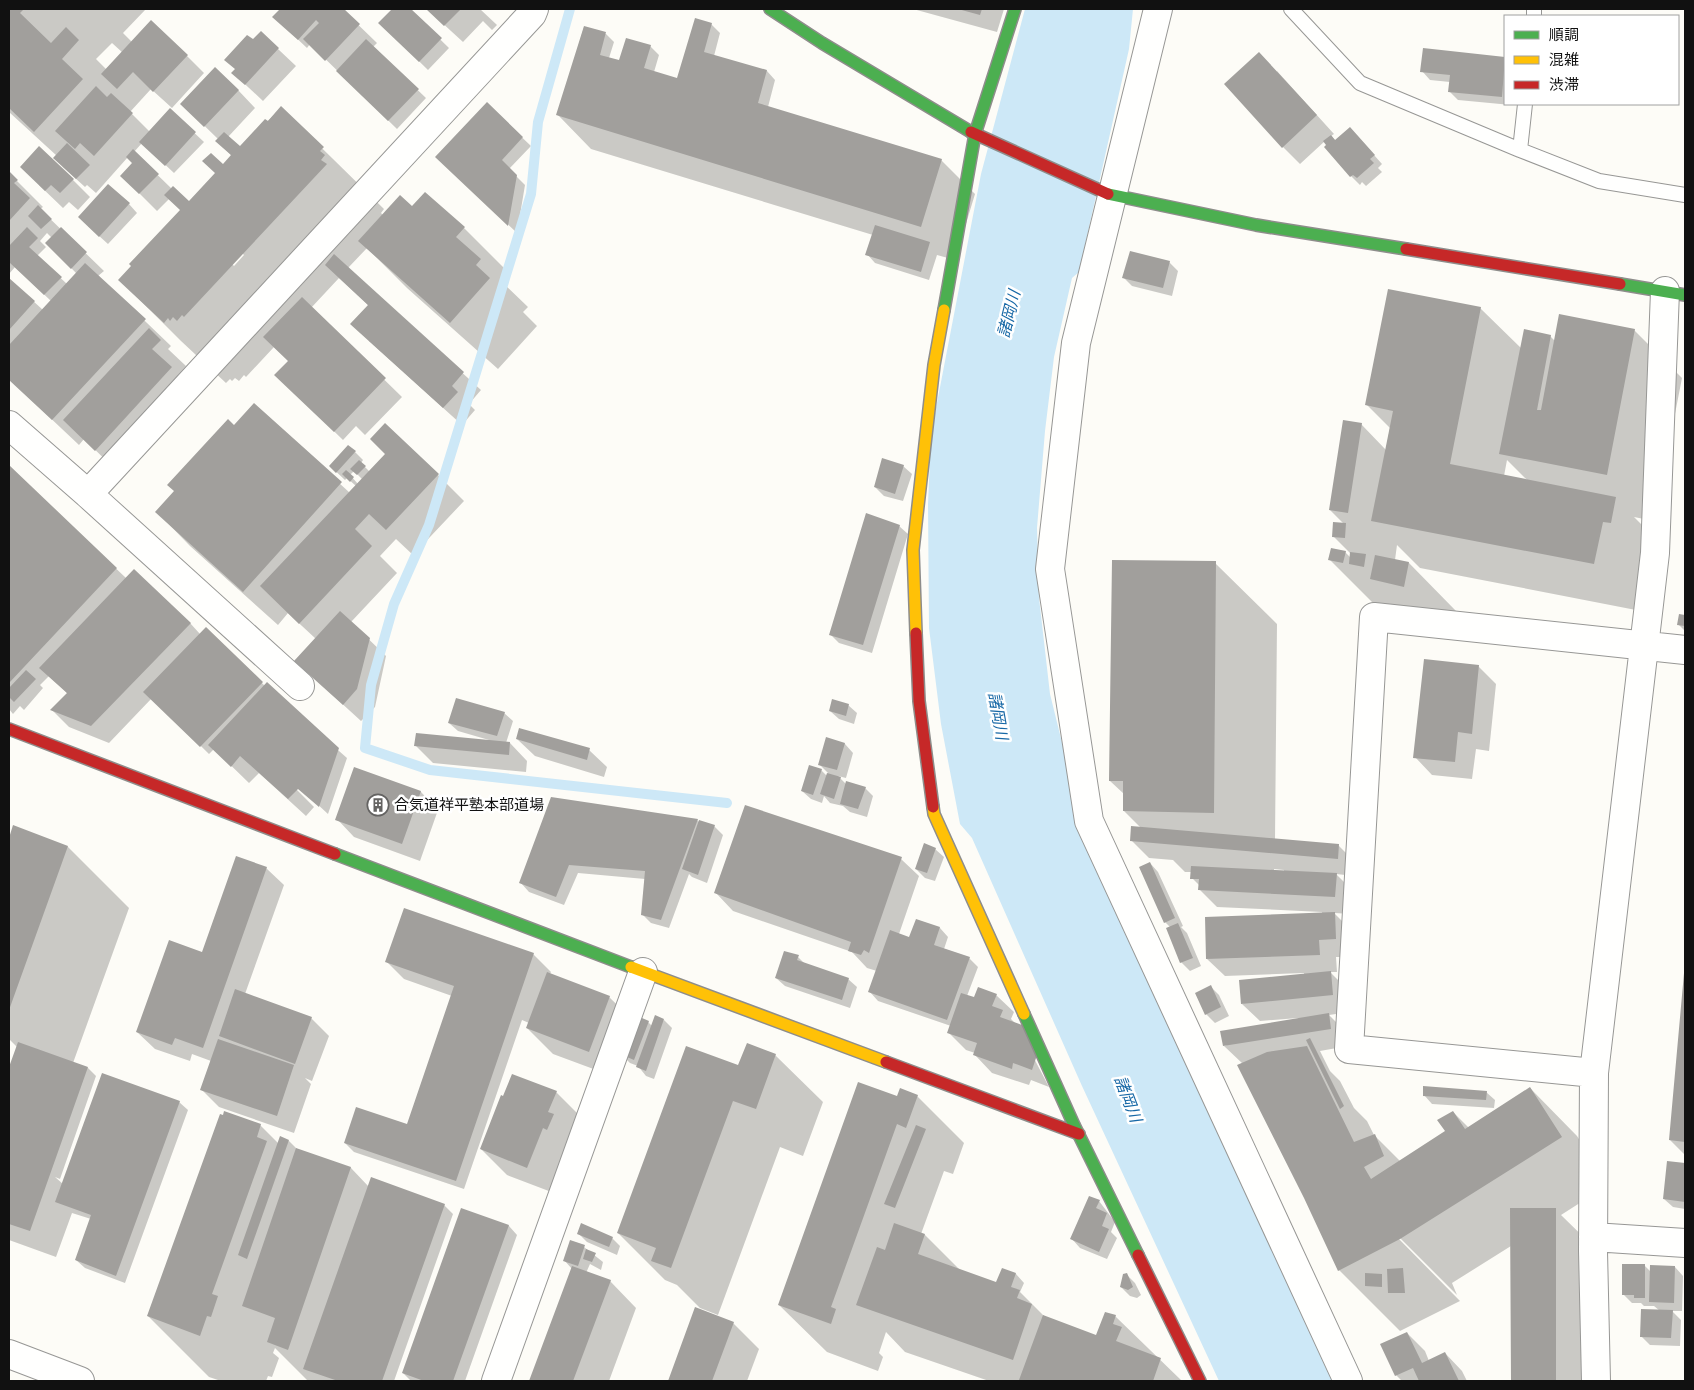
<svg xmlns="http://www.w3.org/2000/svg" width="1694" height="1390" font-family="Bitter,'Noto Sans JP',serif">
  <style>
    .water { fill: #cde8f7 }
    .shadow { fill: #0003; fill-rule: evenodd }
    .lines { fill: none; stroke-linecap: round; stroke-linejoin: round }
    .stream { stroke: #cde8f7; stroke-width: 10 }
    .building { fill: #a19f9c }
    .lane-casing { stroke: #979795; stroke-width: 16 }
    .street-casing { stroke: #979795; stroke-width: 30 }
    .fast-casing { stroke: #8e8d8b; stroke-width: 14 }
    .slow-casing { stroke: #8e8d8b; stroke-width: 14 }
    .jam-casing { stroke: #8e8d8b; stroke-width: 14 }
    .lane { stroke: #fffffe; stroke-width: 14 }
    .street { stroke: #fffffe; stroke-width: 28 }
    .fast { stroke: #4caf50; stroke-width: 11 }
    .slow { stroke: #ffc107; stroke-width: 11 }
    .jam { stroke: #c62828; stroke-width: 11 }
    .labels { text-anchor: middle; dominant-baseline: central; stroke-width: 5; stroke-linejoin: round; paint-order: stroke }
    .poi-label { font-size: 15px; fill: #111; stroke: #fff; text-anchor: start }
    .water-label { font-size: 16px; font-style: italic; fill: #1768a6; stroke: #fff }
  </style>
  <rect width="100%" height="100%" fill="#fdfcf7"/>
  <path class="water" d="M1025 9H1133L1129 49 1079 272 1072 278 1054 357 1045 431 1037 528 1039 598 1050 694 1074 791 1338 1381H1219L1082 1086 972 838 960 824 941 724 929 628 928 504 931 434 981 174Z"/>
  <path class="shadow" d="M9 9H146L123 33 133 43 187 56 204 73 172 108 151 89 130 112 150 132 170 110 204 142 174 173 142 143 134 152 172 189 189 202 232 156 217 141 218 139 182 104 238 90 255 108 228 137 240 148 281 108 384 209 381 213 383 215 412 208 425 193 464 228 511 275 504 284 528 307 523 312 537 326 498 369 407 288 367 248 348 268 481 390 469 404 475 410 462 425 369 341V306L339 278 311 308 402 397 365 435 356 426 343 440 276 375 289 361 274 347 246 377 244 375 239 381 235 378 232 381 230 379 226 383 181 341 120 280 181 210 169 199 157 211 122 176 134 163 128 157 96 193 87 185 85 187 63 167 57 156 9 112ZM112 43 123 53 107 70 96 59ZM242 253 244 255 234 266 232 264Z
    M282 9H342L377 43 373 47 426 98 397 129 310 44 307 48 274 17Z
    M393 9H409L449 48 428 70 380 23Z
    M427 9H480L497 25 492 30 483 21 463 42Z
    M913 9H1004L997 32Z
    M711 24 720 33 714 56 767 71 775 80 768 107 941 160 975 194 955 260 937 255 929 280 875 263 867 254 873 235 591 149 558 115 584 27 606 34 614 42 609 58 620 62 650 46 659 55 654 72 682 81Z
    M253 41 278 49 296 66 263 101 233 73Z
    M1424 49 1505 58V104H1511V105L1458 100 1449 91 1450 82 1430 80 1422 71Z
    M1277 71 1334 134 1331 136 1336 141 1358 137 1382 164 1378 168 1382 172 1366 186 1362 182 1360 185 1351 176 1325 141 1300 164 1283 147Z
    M487 104 531 146 509 169 525 185 517 233 437 157Z
    M9 173 43 207 40 209 104 271 98 276 171 346 168 349 186 366 178 375 197 394 122 476 84 439 79 445 9 379V279L43 310 51 301 15 267 9 274ZM47 233 52 238 47 243 77 274 67 284 37 256 46 247 40 241Z
    M73 180 90 197 78 210 69 202 63 208 39 185Z
    M129 204 137 213 108 244 88 226Z
    M1169 262 1178 271 1172 296 1132 286 1124 278Z
    M1480 308 1522 349 1550 336 1555 341 1634 330 1682 378 1654 521 1634 517 1663 546 1641 611 1420 568 1397 545 1395 560 1409 563 1456 611 1451 634 1377 607 1330 560 1345 552 1351 558V554L1333 536 1345 525 1330 510 1361 424 1386 450 1390 428 1367 405ZM1507 460 1528 481 1504 476Z
    M254 405 350 493 356 486 347 478 345 480 330 466 355 452 363 460 361 463 370 472 438 475 464 501 413 555 396 539 380 556 397 573 351 622 386 656 375 707 361 721 314 678 316 639 288 613 278 625 190 546 157 512ZM354 471 363 480 358 484 350 475Z
    M903 466 912 474 903 501 884 496 875 487Z
    M9 467 126 578 190 623 200 634 206 629 265 686 347 758 328 814 238 731 314 807 306 816 259 773 249 783 214 749 209 754 152 698 109 743 69 727 52 710 68 694 49 676 40 685 43 688 24 710 20 706 13 714 9 709Z
    M899 526 908 534 872 653 839 643 830 634Z
    M1215 563 1277 624 1275 840 1338 845 1356 863 1355 876 1336 874 1354 892 1352 914 1334 913 1352 931 1353 957H1336L1337 972H1330L1348 990 1350 1012 1329 1015 1346 1032 1348 1046 1320 1051 1330 1071 1340 1081 1354 1108 1367 1121 1374 1135 1400 1161 1447 1132 1453 1112 1469 1128 1530 1088 1577 1136 1608 1185 1561 1215 1603 1256V1381H1512L1511 1246 1452 1283 1457 1295 1398 1236 1397 1237 1460 1301 1400 1331 1339 1270 1243 1064 1224 1046 1299 1020 1298 1018 1260 1021 1242 1004 1304 975V973L1225 976 1207 959 1322 914V912L1217 907 1200 890V886L1192 878V872H1185L1173 860 1149 858 1131 840 1141 828 1124 811V794L1110 781ZM1274 869 1284 870V872L1274 871Z
    M1680 615 1685 616V631L1678 624Z
    M1478 666 1496 684 1489 751 1476 749 1472 779 1432 775 1415 757Z
    M848 705 857 713 854 724 839 719 830 711Z
    M504 713 513 721 506 743H510L527 761 526 772 433 763 416 746 489 741V740L458 731 449 723Z
    M517 739 589 750 607 767 604 777 535 756Z
    M827 739 845 744 853 753 846 778 838 776 847 785 865 788 873 796 867 817 850 812 843 806 830 803 824 796 822 803 811 799 802 791 821 770 827 776 828 773 820 765Z
    M354 769 421 792 438 810 420 861 354 837 337 819Z
    M552 798 697 820 699 822 714 826 723 835 707 883 692 877 689 874 669 928 651 923 642 914 645 879 578 873 564 905 529 892 521 883Z
    M14 827 68 847 129 908 73 1063 88 1068 96 1076 60 1179 55 1177 63 1184 179 1102 188 1110 125 1283 85 1268 76 1260 91 1219 72 1213 56 1257 9 1240V1071L17 1047 9 1039V861L11 855 9 853V842Z
    M935 849 944 857 935 881 925 878 916 869Z
    M901 859 919 876 899 934 910 939 917 920 940 928 948 937 944 949 969 958 978 967 967 996 975 999 996 995 1014 1012 1011 1019 1016 1024 1049 1087 1031 1080 1029 1085 992 1073 975 1055V1053L966 1050 949 1033 951 1026 878 1001 870 992 877 971 867 968 852 952 733 911 716 893Z
    M1150 863 1158 872 1183 926 1181 927 1187 933 1201 966 1190 971 1181 962 1171 928 1165 922Z
    M266 868 284 885 245 994 311 1018 329 1036 312 1081 305 1078 311 1084 294 1133 219 1107 201 1089 211 1061 192 1054 190 1061 155 1049 137 1032 203 953Z
    M533 954 551 972 550 974 609 997 634 1021 648 1022 652 1026 664 1020 672 1028 654 1079 646 1076 638 1066 630 1063 623 1056 615 1077 553 1054 527 1028 529 1023 522 1020 464 1189 354 1152 345 1143 408 1126 452 996 404 979 387 962Z
    M798 957 806 965 848 979 857 987 850 1008 785 986 776 978Z
    M1685 972V1155L1670 1140Z
    M1211 987 1219 995 1229 1016 1215 1023 1206 1014 1196 994Z
    M775 1055 823 1102 803 1156 780 1147 718 1315 700 1308 677 1285 665 1280 618 1233 739 1067Z
    M556 1092 582 1118 554 1193 507 1175 481 1149Z
    M1486 1092 1495 1100 1494 1108 1432 1104 1424 1095Z
    M917 1096 964 1143 953 1174 944 1171 921 1234 925 1235 960 1270 1001 1285 1002 1269 1016 1274 1024 1283 1020 1292 1045 1317 1096 1336 1115 1316 1182 1381H989L905 1352 886 1332 879 1353 883 1357 878 1371 827 1352 779 1305 898 1098Z
    M260 1125 279 1144 289 1141 297 1149 351 1168 369 1187 444 1205 453 1214 394 1381H308L275 1348 273 1353 279 1358 272 1377 268 1376 266 1381H221L209 1377 148 1316Z
    M1668 1162 1685 1164V1209L1673 1207 1664 1199Z
    M1099 1201 1115 1222 1111 1232 1117 1238 1107 1259 1080 1248 1072 1239Z
    M462 1210 509 1226 517 1235 465 1381H411L403 1373Z
    M578 1233 612 1238 620 1246 617 1255 587 1242Z
    M584 1247 603 1262 601 1270 590 1264 586 1273 610 1281 636 1308 609 1381H531L572 1269 564 1260Z
    M1644 1265 1651 1272 1675 1267 1683 1276 1682 1311H1672L1681 1320 1680 1346 1650 1345 1641 1336 1660 1311 1654 1306H1644L1641 1303H1632L1623 1294Z
    M1126 1274 1135 1283 1141 1295 1137 1298 1130 1296 1121 1287Z
    M696 1309 733 1323 759 1349 747 1381H669Z
    M1407 1333 1425 1351 1429 1361 1445 1353 1462 1371 1467 1381H1402L1396 1375Z"/>
  <g class="lines">
    <path class="stream" d="M570 9 538 122 531 194 429 525 394 604 371 685 365 748 430 770 727 803"/>
  </g>
  <path class="building" d="M9 9H24L20 13 51 43 66 27 79 40 62 59 83 79 34 132 9 108Z
    M280 9H344L360 24 325 61 303 39 319 23 316 20 298 40 272 17Z
    M392 9H411L442 38 419 62 378 23Z
    M426 9H461L444 26Z
    M958 9H982L980 15Z
    M695 18 712 23 704 52 767 70 758 103 942 159 921 227 556 115 584 26 606 32 600 55 619 60 626 38 651 45 644 68 677 78Z
    M151 20 188 55 153 92 133 72 117 89 101 74Z
    M261 31 279 48 245 85 231 73 235 69 224 60 247 35 253 39Z
    M366 39 419 89 388 121 336 71Z
    M1423 48 1505 57 1502 97 1448 92 1450 75 1420 72Z
    M1259 52 1317 115 1282 148 1224 84Z
    M215 67 239 90 204 127 180 104Z
    M96 86 107 97 111 93 133 113 94 156 80 143 75 149 55 131Z
    M487 102 523 137 502 160 517 175 508 226 435 157Z
    M281 106 324 147 320 151 325 155 321 160 327 164 184 317 182 315 177 321 173 317 170 321 168 318 164 323 118 280 131 266 129 264 180 210 164 195 173 186 189 201 215 173 202 161 211 153 223 164 231 155 215 141 224 132 240 146 265 119 268 121Z
    M170 108 196 132 165 166 139 142Z
    M1350 127 1375 155 1370 159 1374 163 1357 178 1353 175 1350 177 1324 147 1326 145 1323 141 1331 135 1335 140Z
    M67 143 90 165 76 179 53 158Z
    M39 146 74 179 60 193 51 185 45 191 20 167Z
    M133 149 159 174 139 194 120 176 132 163 126 157Z
    M9 171 18 180 14 183 30 198 9 221Z
    M108 184 130 203 99 237 78 217Z
    M425 192 465 227 456 237 481 259 476 265 490 278 450 323 358 241 400 195 412 206Z
    M38 205 52 219 41 229 28 216Z
    M875 225 930 242 921 272 865 255Z
    M27 227 38 238 29 247 62 277 44 295 9 262V246Z
    M61 227 87 252 71 269 45 243Z
    M1130 251 1170 261 1163 288 1122 278Z
    M334 254 464 372 452 386 458 392 443 408 350 324 368 305 325 265Z
    M85 263 146 319 52 420 9 380V345Z
    M9 278 35 301 9 330Z
    M1388 289 1481 307 1450 464 1616 497 1611 523 1603 522 1594 564 1371 521 1393 411 1365 405Z
    M302 297 386 378 334 432 274 375 288 361 263 337Z
    M1559 314 1635 329 1607 475 1499 454 1524 329 1551 335 1537 410H1541Z
    M149 328 161 340 152 349 172 367 95 451 63 420Z
    M254 403 342 482 243 592 155 512 174 491 167 485 228 419 234 425Z
    M1343 420 1362 423 1348 513 1329 510Z
    M385 423 439 474 386 530 369 514 355 529 372 546 299 624 260 586 385 454 370 439Z
    M348 445 356 451 336 473 329 466Z
    M882 458 904 465 895 494 874 487Z
    M359 460 366 466 357 475 350 469Z
    M9 465 117 568 9 683Z
    M346 470 354 477 350 482 342 474Z
    M866 513 900 525 863 645 829 635Z
    M1333 522 1346 523 1345 538 1332 537Z
    M1331 548 1346 551 1343 563 1328 560Z
    M1350 552 1366 554 1364 567 1349 564Z
    M1375 555 1409 562 1404 587 1370 579Z
    M1112 560 1216 561 1214 813 1123 811V781H1109Z
    M134 569 191 623 91 726 50 710 67 693 39 668Z
    M340 611 370 638 357 689 343 705 294 661Z
    M1679 614 1685 615V626L1677 625Z
    M206 627 263 682 200 747 143 692Z
    M1424 659 1479 665 1472 734 1458 732 1455 762 1413 758Z
    M26 670 36 679 14 702 9 697V688Z
    M267 682 339 748 319 807 298 789 288 799 240 756 231 767 208 745Z
    M456 698 505 712 497 736 448 723Z
    M832 699 849 704 846 716 829 711Z
    M519 728 590 748 587 760 516 739Z
    M416 733 510 742 509 755 414 746Z
    M826 737 845 743 837 770 818 765Z
    M809 765 822 769 813 795 801 791Z
    M354 767 421 791 402 844 335 820Z
    M827 773 841 777 834 799 820 794Z
    M846 781 866 787 858 809 840 804Z
    M551 797 698 819 661 920 641 915 645 871 569 865 556 897 519 883Z
    M745 805 902 857 869 953 864 950 861 955 848 951 851 942 714 893Z
    M699 820 715 825 698 875 682 869Z
    M13 825 68 846 9 1010V857L10 853 9 852V838Z
    M1131 826 1339 844 1338 859 1130 841Z
    M924 843 936 848 927 873 915 869Z
    M236 856 267 867 203 1048 175 1038 172 1045 136 1032 169 940 202 952Z
    M1150 862 1175 918 1164 923 1139 867Z
    M1191 866 1337 873 1335 897 1198 890 1199 879H1190Z
    M404 908 534 953 456 1181 344 1143 356 1107 407 1124 454 986 385 962Z
    M1335 912 1336 939 1319 940 1320 955 1206 959 1205 917Z
    M916 919 940 927 934 945 970 957 947 1020 868 992 890 930 909 937Z
    M1178 923 1193 958 1180 963 1166 928Z
    M784 951 799 955 797 960 849 978 842 1000 775 978Z
    M1331 971 1333 995 1241 1004 1239 980Z
    M547 972 610 996 589 1052 526 1028Z
    M1684 973H1685V1142L1669 1140Z
    M1211 985 1221 1007 1205 1015 1195 993Z
    M978 987 997 994 992 1006 1003 1010 1000 1017 1022 1025 1037 1055 1032 1070 1013 1063 1012 1069 973 1055 977 1043 947 1033 961 993 974 997Z
    M235 989 312 1017 295 1064 219 1036Z
    M1329 1013 1331 1029 1223 1046 1220 1031Z
    M635 1015 649 1021 634 1060 620 1054Z
    M655 1015 664 1019 646 1071 636 1067Z
    M1310 1038 1344 1106 1340 1109 1306 1040Z
    M218 1039 294 1065 277 1116 200 1090Z
    M18 1042 88 1067 30 1231 9 1224V1067Z
    M747 1043 776 1054 756 1109 733 1101 671 1268 651 1261 656 1248 617 1233 686 1046 738 1065Z
    M1307 1046 1354 1142 1375 1134 1384 1156 1364 1167 1371 1179 1445 1131 1437 1120 1453 1111 1465 1129 1530 1087 1562 1137 1400 1239 1338 1271 1304 1198 1237 1065 1267 1052Z
    M102 1073 180 1101 116 1276 75 1260 91 1215 55 1202Z
    M512 1074 557 1091 548 1112 554 1114 547 1130 543 1128 527 1168 480 1149 501 1095 503 1096Z
    M858 1082 897 1096 900 1088 918 1095 906 1128 897 1124 831 1307 836 1309 831 1324 778 1305Z
    M1423 1086 1487 1091 1486 1100 1423 1096Z
    M224 1111 261 1124 257 1137 267 1141 212 1294 218 1296 211 1317 207 1316 200 1336 147 1316 220 1114 223 1115Z
    M916 1125 926 1129 895 1208 884 1204Z
    M280 1136 289 1140 247 1259 238 1255Z
    M296 1148 351 1167 288 1350 267 1342 275 1318 242 1306Z
    M1667 1161 1685 1163V1202L1663 1199Z
    M371 1177 445 1204 382 1381H338L303 1369Z
    M1089 1196 1100 1200 1096 1208 1107 1213 1102 1226 1109 1229 1099 1252 1070 1239Z
    M461 1208 509 1225 453 1381H424L402 1373Z
    M1510 1208H1556V1381H1511Z
    M581 1223 613 1237 609 1247 577 1234Z
    M894 1223 925 1234 918 1254 996 1282 1002 1268 1016 1273 1011 1287 1020 1290 1017 1298 1032 1304 1013 1360 856 1305 877 1247 885 1250Z
    M570 1240 585 1245 578 1266 563 1261Z
    M586 1249 596 1253 592 1262 583 1259Z
    M1622 1264H1645V1298H1634V1295H1622Z
    M1650 1265 1675 1266 1674 1303 1649 1302Z
    M572 1266 611 1280 573 1381H529Z
    M1403 1268 1405 1293H1388L1387 1269Z
    M1127 1273 1133 1287 1128 1290 1120 1287 1123 1274Z
    M1365 1273 1382 1274V1287L1365 1286Z
    M695 1307 734 1322 712 1381H668Z
    M1641 1309 1673 1310 1671 1338 1640 1337Z
    M1105 1312 1116 1315 1113 1324 1122 1327 1116 1341 1161 1358 1153 1381H1022L1019 1380 1043 1315 1096 1335Z
    M1407 1332 1422 1363 1445 1352 1459 1381H1419L1413 1368 1395 1376 1380 1344Z"/>
  <g class="lines">
    <g class="lane-casing">
      <path id="lane" d="M1291 9 1360 83 1520 150 1599 181 1685 195
        M1534 16V9
        M1520 150 1525 104"/>
    </g>
    <g class="street-casing">
      <path id="street" d="M1158 9 1076 343 1050 569 1089 821 1348 1381
        M9 425 88 494
        M300 686 88 494 532 14 534 9
        M1594 1073 1349 1049 1374 617 1685 650
        M1593 1237 1685 1243
        M9 1354 80 1381
        M496 1381 643 972
        M1596 1381 1593 1251 1594 1073 1655 553 1665 291"/>
    </g>
    <g class="fast-casing">
      <path id="fast" d="M770 9 822 43 971 132
        M1108 194 1256 225 1406 249
        M1620 284 1685 295
        M944 310 975 134 1015 9
        M335 854 631 967
        M1024 1014 1074 1125 1138 1255"/>
    </g>
    <g class="slow-casing">
      <path id="slow" d="M916 633 913 550 934 365 944 310
        M933 807 934 814 1024 1014
        M631 967 886 1062"/>
    </g>
    <g class="jam-casing">
      <path id="jam" d="M971 132 1108 194
        M1406 249 1620 284
        M916 633 919 701 933 807
        M9 729 335 854
        M886 1062 1079 1134
        M1138 1255 1200 1381"/>
    </g>
    <use href="#lane" class="lane"/>
    <use href="#street" class="street"/>
    <use href="#fast" class="fast"/>
    <use href="#slow" class="slow"/>
    <use href="#jam" class="jam"/>
  </g>
  <defs>
    <g id="building-ring" transform="scale(1.125)"><circle r="9.5" fill="#fff" stroke="#646362" stroke-width="1.5"/><path d="M-4-6H4V6H1V3H-1V6H-4ZM-2.5-4.3h1.7v1.8h-1.7ZM.8-4.3h1.7v1.8H.8ZM-2.5-1h1.7V.8h-1.7ZM.8-1h1.7V.8H.8Z" fill="#646362"/></g>
  </defs>
  <g fill-rule="evenodd">
    <use href="#building-ring" x="378" y="805"/>
  </g>
  <g class="labels">
    <g class="poi-label">
      <text x="394" y="805">合気道祥平塾本部道場</text>
    </g>
    <g class="water-label">
      <text transform="translate(1009 314) rotate(-76)">諸岡川</text>
      <text transform="translate(998 716) rotate(80)">諸岡川</text>
      <text transform="translate(1128 1099) rotate(69)">諸岡川</text>
    </g>
  </g>
  <rect width="1694" height="1390" fill="none" stroke="#111111" stroke-width="20"/>
  <rect x="1504" y="15" width="175" height="90" fill="#ffffff" stroke="#a0a0a0"/>
  <rect x="1514" y="31" width="25" height="8" fill="#4caf50" stroke="#a0a0a0"/>
  <text x="1549" y="40" font-size="15" fill="#111111">順調</text>
  <rect x="1514" y="56" width="25" height="8" fill="#ffc107" stroke="#a0a0a0"/>
  <text x="1549" y="65" font-size="15" fill="#111111">混雑</text>
  <rect x="1514" y="81" width="25" height="8" fill="#c62828" stroke="#a0a0a0"/>
  <text x="1549" y="90" font-size="15" fill="#111111">渋滞</text>
</svg>
